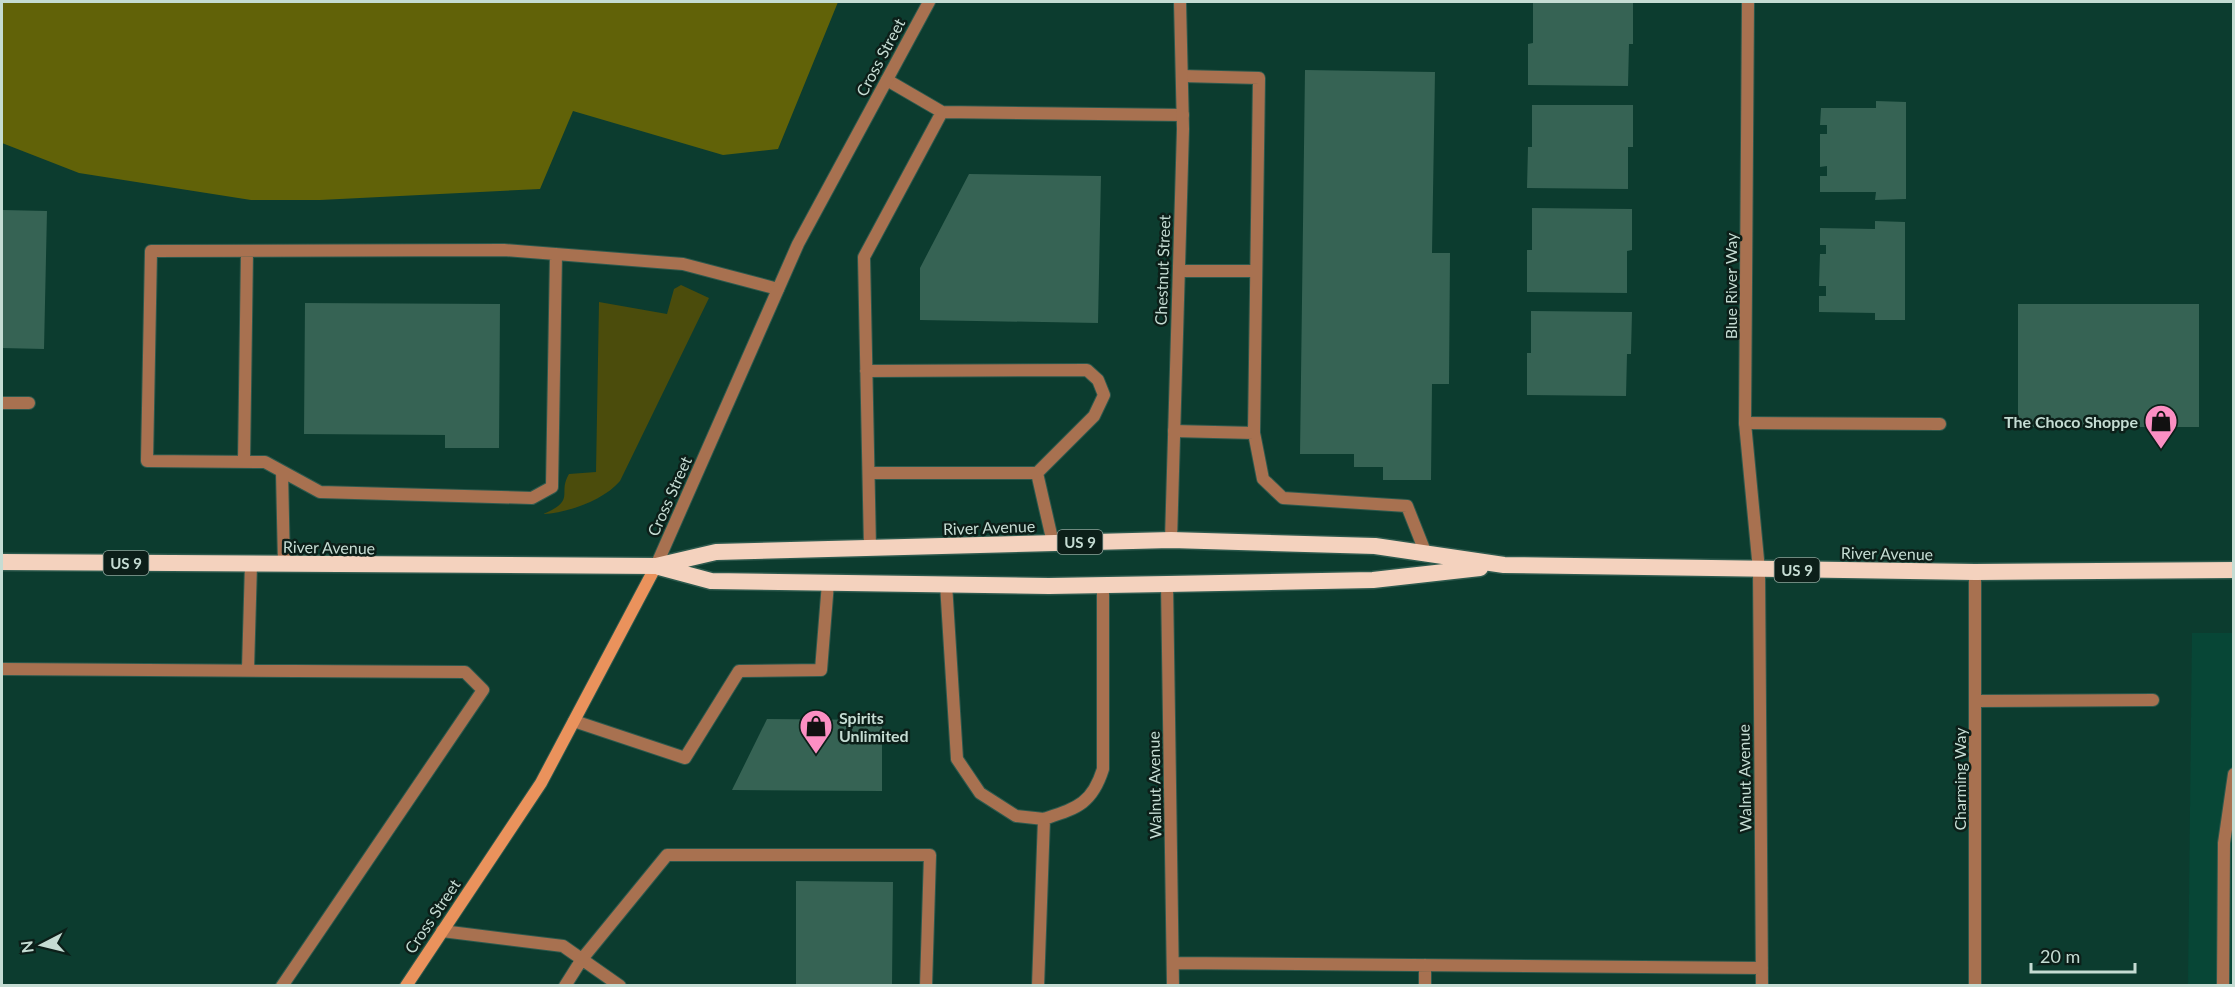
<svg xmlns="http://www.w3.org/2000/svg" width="2235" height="987" font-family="Lato,sans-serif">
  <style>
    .built { fill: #074636 }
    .green { fill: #4b4c0c }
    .forest { fill: #616208 }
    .building { fill: #366354 }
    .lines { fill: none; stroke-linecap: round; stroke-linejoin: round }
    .service-casing { stroke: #2d594d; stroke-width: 14 }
    .minor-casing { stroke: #2d594d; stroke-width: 14 }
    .tertiary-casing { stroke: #2d594d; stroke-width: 14 }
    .secondary-casing { stroke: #2d594d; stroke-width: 14 }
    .trunk-casing { stroke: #2d594d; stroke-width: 19 }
    .service { stroke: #a87150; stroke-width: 12 }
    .minor { stroke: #a87150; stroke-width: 12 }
    .tertiary { stroke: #a87150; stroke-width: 12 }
    .secondary { stroke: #ea925c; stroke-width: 12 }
    .trunk { stroke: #f4d2be; stroke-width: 16 }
    .labels { text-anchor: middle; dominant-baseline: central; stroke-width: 5; stroke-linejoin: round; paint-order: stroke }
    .shield { fill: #0c1f19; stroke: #8ea39b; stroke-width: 1.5 }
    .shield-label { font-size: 15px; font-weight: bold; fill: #c5dcd3 }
    .street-label { font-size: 16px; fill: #c5dcd3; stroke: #0c1f19 }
    .poi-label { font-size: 16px; font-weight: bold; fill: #c5dcd3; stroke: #0c1f19; text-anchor: end }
  </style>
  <rect width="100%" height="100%" fill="#0c3c2f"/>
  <path class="built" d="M2192 633H2233V985L2188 986Z"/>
  <path class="green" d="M681 285 709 298 620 481C604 500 568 513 543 514 577 500 557 494 569 474L596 472 599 302 667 314 674 289Z"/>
  <path class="forest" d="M2 2H838L778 149 723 155 573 111 540 189 320 200H251L79 173 2 143Z"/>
  <path class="building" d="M1533 2H1633V44H1629L1628 86 1528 85V44L1533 43Z
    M1305 70 1435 72 1432 253H1450L1449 384H1432L1431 480H1383V467H1354V454H1300Z
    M1876 101 1906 102V199L1875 200 1876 192H1820V176H1827V166L1820 167V134H1827V125H1820L1821 108H1876Z
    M1532 105H1633V147H1628V189L1527 188 1528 147H1532Z
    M969 174 1101 176 1098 323 920 320V268Z
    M1532 208 1632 209V250L1627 251V293L1527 292V250H1532Z
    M2 210 47 211 44 349 2 348Z
    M1875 221 1905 222V320H1875V313L1819 312V296H1826V286H1819L1820 254H1826V245H1820V228L1875 229Z
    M305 303 500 304 499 448H445V435L304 434Z
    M2018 304H2199V427H2018Z
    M1531 311 1632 312 1631 354H1627L1626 396 1527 395V353H1531Z
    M767 719 882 720V791L732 790Z
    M796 881 893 882 892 986H796Z"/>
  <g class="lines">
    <g class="service-casing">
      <path id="service" d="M1182 76 1259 78 1254 433 1263 479 1283 498 1407 506 1426 554
        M942 112 1183 115
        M556 254 552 487 532 498 320 492 265 462 147 461 151 251 504 250 683 264 778 289
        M1179 271H1255
        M866 371 1087 370 1098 380 1104 395 1094 416 1037 473H870
        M2 403H29
        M1745 423 1940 424
        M1174 431 1254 433
        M244 462 247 251
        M282 472 284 564
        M1037 473 1053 543
        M870 548 864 257 942 112 887 80
        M946 584 957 759 980 793 1016 816 1044 819 1038 986
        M2 669 465 672 483 690 282 986
        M248 669 251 564
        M1975 701 2153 700
        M574 721 685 758 739 671 821 670 828 583
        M1044 819C1077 808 1092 804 1103 769V585
        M442 931 563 946 620 986
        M565 986 582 959 667 855H930L926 986
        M2223 986 2224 843 2234 774"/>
    </g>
    <g class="minor-casing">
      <path id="minor" d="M1748 2 1745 423 1759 570 1762 986
        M1975 572V986
        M1167 584 1173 986
        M1173 963 1762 968
        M1425 965V986"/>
    </g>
    <g class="tertiary-casing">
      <path id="tertiary" d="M1171 540 1183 129 1180 2
        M656 566 798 244 929 2"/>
    </g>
    <g class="secondary-casing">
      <path id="secondary" d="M406 986 541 783 656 566"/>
    </g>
    <g class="trunk-casing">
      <path id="trunk" d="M2 562 656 566 716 552 1171 540 1375 546 1504 565 1975 572 2234 570
        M659 567 711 581 1049 586 1167 584 1373 580 1480 568"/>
    </g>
    <use href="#service" class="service"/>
    <use href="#minor" class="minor"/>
    <use href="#tertiary" class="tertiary"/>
    <use href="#secondary" class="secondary"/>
    <use href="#trunk" class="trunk"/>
  </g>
  <defs>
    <g id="shop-pin" transform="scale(1.725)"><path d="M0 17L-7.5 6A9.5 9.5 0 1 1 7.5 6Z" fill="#fc8fc3" stroke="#0c1f19"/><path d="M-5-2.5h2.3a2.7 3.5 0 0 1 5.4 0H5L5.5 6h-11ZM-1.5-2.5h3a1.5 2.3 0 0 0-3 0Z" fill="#111"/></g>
  </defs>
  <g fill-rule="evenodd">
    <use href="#shop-pin" x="2161" y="421"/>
    <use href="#shop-pin" x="816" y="726"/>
  </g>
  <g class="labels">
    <g class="shield">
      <rect x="1057.5" y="530" width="45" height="24" rx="4.5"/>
      <rect x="103.5" y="551" width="45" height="24" rx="4.5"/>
      <rect x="1774.5" y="558" width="45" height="24" rx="4.5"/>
    </g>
    <g class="shield-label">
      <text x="1080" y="542">US 9</text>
      <text x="126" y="563">US 9</text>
      <text x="1797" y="570">US 9</text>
    </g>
    <g class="street-label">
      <text transform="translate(880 57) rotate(-62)">Cross Street</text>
      <text transform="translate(1162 270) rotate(-88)">Chestnut Street</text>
      <text transform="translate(1730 286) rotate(-90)">Blue River Way</text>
      <text transform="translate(669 496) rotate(-66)">Cross Street</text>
      <text transform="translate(989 527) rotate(-2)">River Avenue</text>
      <text transform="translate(329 547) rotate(1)">River Avenue</text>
      <text transform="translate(1887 553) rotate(1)">River Avenue</text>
      <text transform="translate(1744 778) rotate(-91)">Walnut Avenue</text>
      <text transform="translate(1959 779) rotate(-90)">Charming Way</text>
      <text transform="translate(1154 785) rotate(-91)">Walnut Avenue</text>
      <text transform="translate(432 916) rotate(-56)">Cross Street</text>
    </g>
    <g class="poi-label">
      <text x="2138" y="421">The Choco Shoppe</text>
      <text x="839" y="717" text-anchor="start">Spirits<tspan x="839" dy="18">Unlimited</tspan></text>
    </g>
  </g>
  <rect width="2235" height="987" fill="none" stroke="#c5dcd3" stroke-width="6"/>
  <g transform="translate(42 945) rotate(263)" stroke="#0c1f19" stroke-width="4.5" paint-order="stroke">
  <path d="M0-4.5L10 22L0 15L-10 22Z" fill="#c5dcd3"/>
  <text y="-9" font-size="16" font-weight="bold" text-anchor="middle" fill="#c5dcd3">N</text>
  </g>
  <path d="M2031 963v9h104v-9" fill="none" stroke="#c5dcd3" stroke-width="3"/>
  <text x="2040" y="963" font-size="18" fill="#c5dcd3" stroke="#0c1f19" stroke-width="4.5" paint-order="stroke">20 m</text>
</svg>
